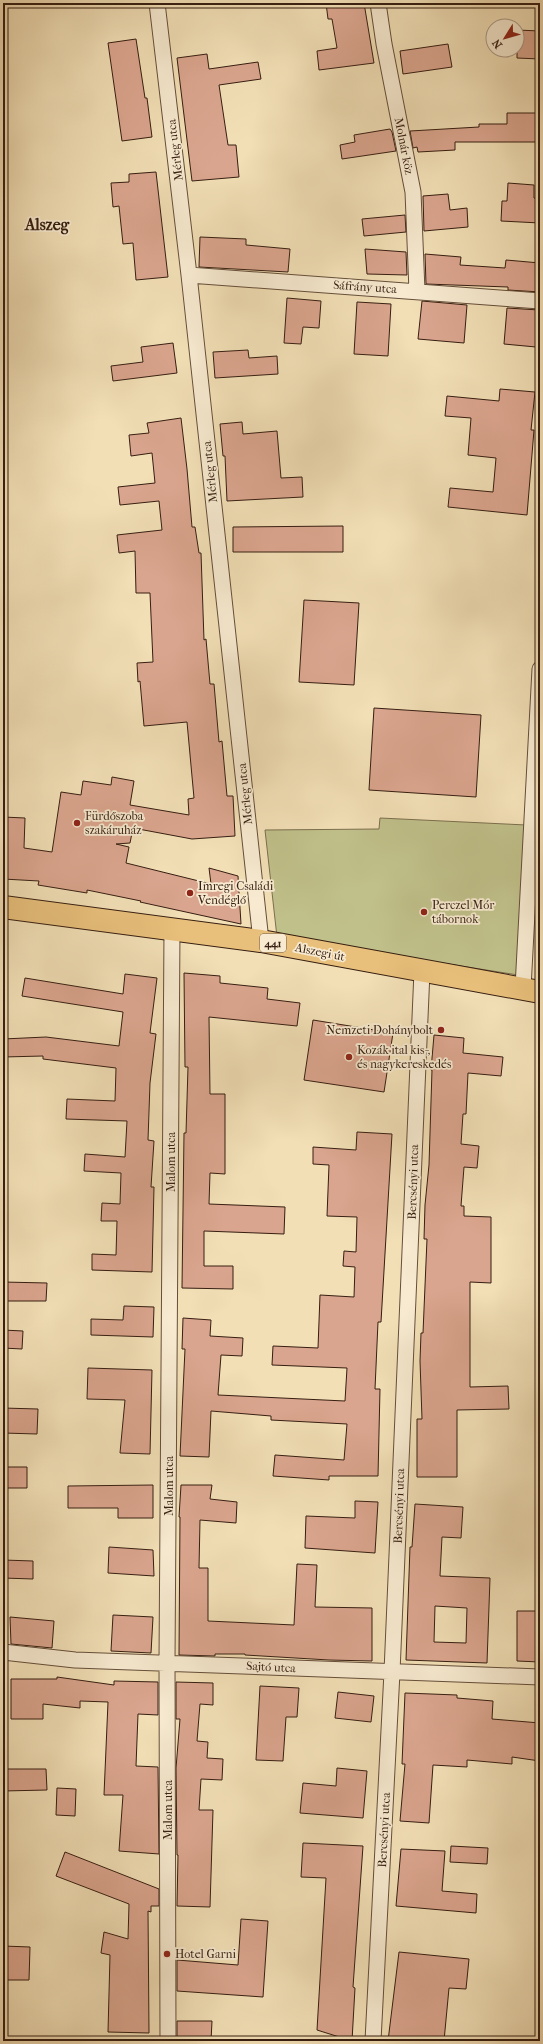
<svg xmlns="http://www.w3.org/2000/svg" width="543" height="2044" font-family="'IM FELL French Canon',serif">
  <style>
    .green { fill: #c0c08a; stroke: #7b6f4e }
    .building { fill: #daa58e; stroke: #361e11; fill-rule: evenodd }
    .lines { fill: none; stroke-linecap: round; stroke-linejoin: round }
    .minor-casing { stroke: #654e3a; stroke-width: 17 }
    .primary-casing { stroke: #361e11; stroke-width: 24 }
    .minor { stroke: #f7ead0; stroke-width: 15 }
    .primary { stroke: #e9c07b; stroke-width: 22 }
    .poi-dot { fill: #8f2418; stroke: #f7ead0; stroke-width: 1.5 }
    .labels { text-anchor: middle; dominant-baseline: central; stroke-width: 3.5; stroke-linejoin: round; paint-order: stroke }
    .shield { fill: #f7ead0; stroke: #705b4a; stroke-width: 1 }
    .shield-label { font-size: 11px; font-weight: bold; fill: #361e11 }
    .street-label { font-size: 12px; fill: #361e11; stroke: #f7ead0 }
    .poi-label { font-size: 12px; fill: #361e11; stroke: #f7ead0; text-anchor: start }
    .district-label { font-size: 16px; font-weight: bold; fill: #361e11; stroke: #f7ead0 }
  </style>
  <rect width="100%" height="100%" fill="#f2dfb6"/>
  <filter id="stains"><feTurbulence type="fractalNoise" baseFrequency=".005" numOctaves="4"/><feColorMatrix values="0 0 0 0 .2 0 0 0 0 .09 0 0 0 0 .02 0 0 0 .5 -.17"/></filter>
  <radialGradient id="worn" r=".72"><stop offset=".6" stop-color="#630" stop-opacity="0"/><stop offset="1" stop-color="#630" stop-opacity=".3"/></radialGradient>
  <path class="green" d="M380 818 526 825 518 975 277 937 265 830 379 829Z"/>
  <path class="building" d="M326 3H364L374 63 319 70 317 51 337 48 332 19H328Z
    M517 30 540 31V59L517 58Z
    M136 39 145 98H147L152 137 122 141 108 43Z
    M448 44 452 67 403 74 400 51Z
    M207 54 209 69 258 62 261 79 219 85 228 145H236L239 177 192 181 177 58Z
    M507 113H540V142H455V150L418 152 417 147 413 148 410 131 479 127V124H507Z
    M390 129 392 132 396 151 342 159 340 145 355 142 354 135Z
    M156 172 168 277 136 280 133 243 123 244 119 206 113 207 111 183 129 182V174Z
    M508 183 534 185V198L540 199V223L501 221 502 201H507Z
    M448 194 450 210 467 208 468 227 424 231 423 196Z
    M405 215 406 232 364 236 362 219Z
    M200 237 246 239V245L290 249 288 272 199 267Z
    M365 249 406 252 407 275 367 274Z
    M425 254 461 257 460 265 505 268 506 260 540 263V292L508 290V287L426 284Z
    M287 298 321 301 319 328 303 327 301 344 284 343Z
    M422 301 467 305 464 343 418 339Z
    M357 302 391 304 388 356 354 354Z
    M507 308 539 310 536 347 504 344Z
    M173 343 177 373 113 381 111 366 143 362 141 347Z
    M248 350 249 358 277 356 278 374 215 378 213 352Z
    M500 389 535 392 531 430H534L527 515 448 507 450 488 493 492 496 458 468 455 471 418 445 416 447 396 499 401Z
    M181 418 187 469 192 527H195L199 553H201L204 640 206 639 210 684H214L219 742 222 741 227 796H233L235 836 192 839 133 828 130 843 116 844 129 847 126 863 211 884 209 868 238 876 241 924 140 902 141 901 87 890V893L38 885 39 881 3 879V817L25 818 24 848 52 852 61 792 81 795 83 781 111 785 112 777 134 781 130 805 189 815 188 799 194 798 187 722 144 726 140 681 138 682 137 663 153 662 150 593H136L135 551 119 553 117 535 162 530 159 501 120 505 118 487 155 483 152 453 131 456 129 435 149 433 147 423Z
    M242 422 243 434 277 431 281 478 302 477 303 497 227 501 225 456H223L220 424Z
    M343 526V552H233V527Z
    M304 600 359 603 354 685 299 682Z
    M374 708 481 715 476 797 369 790Z
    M184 973 220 976V983L268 988 267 999 300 1003 297 1026 209 1017 210 1094H225V1174L210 1173 209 1204 285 1207 284 1234 204 1231V1266H233V1289L182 1288 184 1133H186L188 1067H185Z
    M125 974 157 978 150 1033 156 1034 150 1083 148 1140 154 1141 151 1187H154L152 1272 92 1270V1254L116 1255 117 1221H101L102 1203 120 1204 121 1173 84 1171 85 1154 125 1157 127 1121 66 1119 67 1099 115 1101 116 1068 43 1059V1056L3 1057V1039L46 1037 119 1046 123 1012 22 996 25 978 123 994Z
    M313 1020 393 1033 384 1092 304 1080Z
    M434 1035 464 1038 463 1053 503 1057 501 1076 468 1073 466 1114H463L461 1144 479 1146 477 1168 464 1167 461 1206H464V1216L491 1217V1283L470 1282V1387L508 1386 509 1409 457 1410V1477H417V1419H422L420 1361 421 1333H423L427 1239H424L425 1205 429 1165 432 1070H431Z
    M357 1132 392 1134 381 1322H378L375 1389H380L378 1476H329V1480L273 1476 275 1455 344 1460 347 1424 271 1420V1416L211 1411 209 1457 180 1456 185 1349H182L183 1318 211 1320 210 1336 243 1338 242 1356 221 1355 218 1395 345 1401 347 1368 272 1365 273 1346 318 1348 320 1295 354 1297 355 1267 343 1266 344 1251 356 1252 357 1217 327 1216 329 1165 313 1164V1147L356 1150Z
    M3 1282 47 1283 46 1301H3Z
    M124 1306 154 1307 153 1337 91 1335V1319L123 1320Z
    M3 1330 23 1331 22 1349 3 1348Z
    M88 1368 152 1370 150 1454 120 1453 125 1400 87 1399Z
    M3 1408 38 1409 37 1434 3 1433Z
    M3 1467H27V1488H3Z
    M153 1485V1518H118V1508H68V1486Z
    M181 1485H212L210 1499 237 1502 236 1523 200 1520 199 1568H208V1621L294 1625 297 1564 317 1565 315 1607 372 1608V1661L329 1660 245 1655V1654H215V1656L179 1655 180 1517H179Z
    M355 1501 378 1502 375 1553 305 1548 306 1516 355 1518Z
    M415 1504 463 1507 461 1538 442 1537 440 1576 490 1578 487 1663 406 1660 410 1547H412ZM435 1606 467 1608 466 1643 434 1642Z
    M109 1547 153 1550 154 1576 108 1573Z
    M3 1560 33 1561V1579L3 1578Z
    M517 1611H540V1662L517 1661Z
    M113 1615 153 1617 151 1653 111 1651Z
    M10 1617 54 1621 52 1648 11 1644Z
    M57 1677 114 1685V1681L158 1682V1715L138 1714 136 1766 158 1767 159 1854 119 1851 123 1795H104L108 1702 80 1701V1708L43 1704V1719H11V1679H57Z
    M176 1682 213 1683V1705L200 1704 197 1741 208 1742 207 1758 223 1759 222 1780 201 1779 199 1810H213L210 1907 177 1906 178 1855H177L176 1768 180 1719H176Z
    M260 1686 299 1688 297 1717H286L283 1761 256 1760Z
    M338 1692 374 1696 371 1722 335 1718Z
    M405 1693 457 1695V1698L493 1701 492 1719 540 1723V1761L512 1757V1764L467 1760V1767L433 1765 429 1823 400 1821 405 1764H402Z
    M337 1768 367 1771 363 1818 300 1813 303 1783 336 1786Z
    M3 1769H46L47 1790 3 1791Z
    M57 1788 76 1789 75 1816 56 1815Z
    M303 1843 363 1846 353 1987 355 1988 352 2041 317 2030 326 1878 301 1877Z
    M451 1846 488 1848 487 1864 450 1862Z
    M401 1849 445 1851 442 1891 477 1894 476 1913 396 1906Z
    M65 1852 159 1889V1906H151V1912L148 1911 149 2033 108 2032 110 1955 101 1953 104 1932 128 1939 129 1904 56 1876Z
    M241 1919 268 1921 263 1997 177 1991V1960L238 1965Z
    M3 1946 30 1947 29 1980H3Z
    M399 1952 469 1959 466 1989 449 1988 444 2041H388Z
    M177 2021H212L211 2041H177Z"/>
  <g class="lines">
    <g class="minor-casing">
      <path id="minor" d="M157 3 189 275 261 941
        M378 3 384 44 413 192 417 291
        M189 275 540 301
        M523 988 540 669
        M3 1652 75 1660 540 1677
        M168 2041 167 1662 172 930
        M373 2041 392 1672 422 971"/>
    </g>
    <g class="primary-casing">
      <path id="primary" d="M3 907 261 941 540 992"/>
    </g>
    <use href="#minor" class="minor"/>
    <use href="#primary" class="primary"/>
  </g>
  <g class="poi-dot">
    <circle cx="77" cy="823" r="4"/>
    <circle cx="190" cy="893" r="4"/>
    <circle cx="424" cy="912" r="4"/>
    <circle cx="441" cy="1030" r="4"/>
    <circle cx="349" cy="1057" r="4"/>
    <circle cx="167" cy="1954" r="4"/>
  </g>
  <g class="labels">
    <rect class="shield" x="260" y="934" width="26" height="18" rx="3"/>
    <g class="shield-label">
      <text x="273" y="943">441</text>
    </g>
    <g class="street-label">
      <text transform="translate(404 146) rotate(79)">Molnár köz</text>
      <text transform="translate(175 150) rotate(-97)">Mérleg utca</text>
      <text transform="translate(365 287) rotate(4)">Sáfrány utca</text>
      <text transform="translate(210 472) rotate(-96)">Mérleg utca</text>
      <text transform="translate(245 794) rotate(-96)">Mérleg utca</text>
      <text transform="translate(320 952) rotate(11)">Alszegi út</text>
      <text transform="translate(171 1162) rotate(-90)">Malom utca</text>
      <text transform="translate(413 1182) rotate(-88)">Bercsényi utca</text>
      <text transform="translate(169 1486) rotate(-90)">Malom utca</text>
      <text transform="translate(399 1506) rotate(-88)">Bercsényi utca</text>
      <text transform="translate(271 1667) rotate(3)">Sajtó utca</text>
      <text transform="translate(168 1810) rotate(-90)">Malom utca</text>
      <text transform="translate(384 1830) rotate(-87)">Bercsényi utca</text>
    </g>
    <g class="poi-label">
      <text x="85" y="816">Fürdőszoba<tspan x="85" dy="14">szakáruház</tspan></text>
      <text x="198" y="886">Imregi Családi<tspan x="198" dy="14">Vendéglő</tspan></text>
      <text x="432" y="905">Perczel Mór<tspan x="432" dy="14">tábornok</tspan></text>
      <text x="433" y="1030" text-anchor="end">Nemzeti Dohánybolt</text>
      <text x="357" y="1050">Kozák ital kis-,<tspan x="357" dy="14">és nagykereskedés</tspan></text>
      <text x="175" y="1954">Hotel Garni</text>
    </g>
    <g class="district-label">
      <text x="47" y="224">Alszeg</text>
    </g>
  </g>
  <rect width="543" height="2044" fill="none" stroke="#f2dfb6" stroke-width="16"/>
  <rect x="4" y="4" width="535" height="2036" fill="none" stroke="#361e11" stroke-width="2"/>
  <rect x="8" y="8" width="527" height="2028" fill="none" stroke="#361e11"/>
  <g transform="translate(505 38) rotate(233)"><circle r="19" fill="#f7ead0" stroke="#aa9884"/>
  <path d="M0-3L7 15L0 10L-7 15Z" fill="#8f2418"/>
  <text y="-6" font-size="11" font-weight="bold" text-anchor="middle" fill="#361e11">N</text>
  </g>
  <rect width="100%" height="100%" filter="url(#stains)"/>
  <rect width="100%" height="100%" fill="url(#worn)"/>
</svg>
